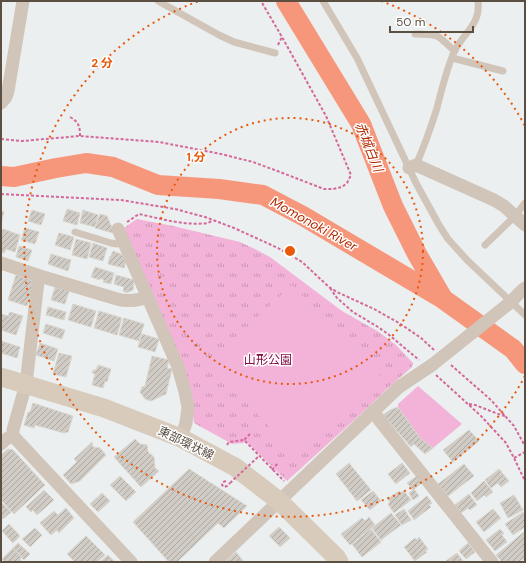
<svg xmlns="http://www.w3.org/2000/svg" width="526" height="563" font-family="'DM Sans','Noto Sans JP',sans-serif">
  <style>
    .grass { fill: url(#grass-tufts) }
    .pitch { fill: #f3b3d9 }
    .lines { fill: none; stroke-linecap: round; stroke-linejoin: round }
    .river { stroke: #f6977b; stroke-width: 20 }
    .building { fill: url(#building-hatch); stroke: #d9d6cf }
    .path { stroke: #d5689b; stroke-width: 2; stroke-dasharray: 3 2; stroke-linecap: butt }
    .lane { stroke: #d1c5ba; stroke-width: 7 }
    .street { stroke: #d1c5ba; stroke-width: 13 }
    .secondary { stroke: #d8cbbc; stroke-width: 19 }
    .path-bridge { stroke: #d5689b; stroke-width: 2; stroke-dasharray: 3 2; stroke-linecap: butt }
    .street-bridge { stroke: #d1c5ba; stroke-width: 13 }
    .ring { fill: none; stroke: #e8590c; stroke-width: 2; stroke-dasharray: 2 4 }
    .labels { text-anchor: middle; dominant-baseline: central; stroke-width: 3; stroke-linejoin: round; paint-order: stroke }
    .park-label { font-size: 12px; fill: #840c45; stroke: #fff }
    .street-label { font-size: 12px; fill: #5b4f42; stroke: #fff }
    .water-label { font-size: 13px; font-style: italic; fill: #b12900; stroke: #fff }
    .centre { fill: #e8590c; stroke: #fff; stroke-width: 2 }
    .ring-label { font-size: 12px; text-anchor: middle; font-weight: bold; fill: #e8590c; stroke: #fff; stroke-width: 3; stroke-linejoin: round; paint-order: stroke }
  </style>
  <defs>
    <pattern id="grass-tufts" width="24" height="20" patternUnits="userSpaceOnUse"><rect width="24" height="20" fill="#f3b3d9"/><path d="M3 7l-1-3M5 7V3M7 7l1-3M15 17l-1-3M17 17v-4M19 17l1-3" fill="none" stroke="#c894b2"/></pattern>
    <pattern id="building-hatch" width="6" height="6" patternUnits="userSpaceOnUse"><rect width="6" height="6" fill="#d0ccc5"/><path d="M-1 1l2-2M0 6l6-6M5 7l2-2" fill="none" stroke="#aca8a2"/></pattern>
  </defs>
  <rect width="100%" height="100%" fill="#ebefef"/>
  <path class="grass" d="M137 219 173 226 240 242 255 249 270 257 342 311 379 332 396 345 413 363 412 367 389 387 363 412 287 481 246 441 243 443 232 444 194 423 191 399 124 228Z"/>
  <path class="pitch" d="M292 285 382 378 298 458 209 362Z
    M418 386 462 424 433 448 420 438 398 407V404Z"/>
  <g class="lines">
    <path class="river" d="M286 1 361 124 393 206 417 254 442 297
      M1 176 14 177 56 168 86 163 113 167 158 185 219 189 263 195 303 216 443 299 513 349 525 364"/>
  </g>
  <path class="building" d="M67 209 80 213 77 225 63 221Z
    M32 210 45 214 41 225 28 221Z
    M83 210 98 215 95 227 80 223Z
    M1 211 4 212 1 223Z
    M100 214 107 216 113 230V233L95 228Z
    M25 228 39 232 35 244 21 240Z
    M3 229 20 235 15 252 6 249 4 253 1 252V234Z
    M59 233 74 237 70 250 55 245Z
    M76 239 91 243 87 259 72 255Z
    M93 243 107 248 103 261 89 257Z
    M19 246 32 250 28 261 16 257Z
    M113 251 121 254 126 261 124 268 108 264 110 256H111Z
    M51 254 71 260 68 271 48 264Z
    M95 267 114 273 111 284 103 282 104 280 100 278V280L91 277Z
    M16 275 31 280 33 286 27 306 8 300Z
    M116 275 134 280 133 290 128 292 127 293 123 291 124 287 114 284Z
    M55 287 69 291 65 304 51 300Z
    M73 304 96 311 91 327 68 320Z
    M48 307 66 312 64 320 46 315Z
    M99 311 122 318 117 335 94 328Z
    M10 312 23 316 16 335 1 330V314L8 316Z
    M124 318 144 324 139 341 119 335Z
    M46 324 65 330 62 339 43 333Z
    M142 334 159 339 155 352 138 347Z
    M1 341 20 347 17 358 1 353Z
    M40 343 58 349 54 361 36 355Z
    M59 353 72 356 66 377 53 374Z
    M152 356 169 360 167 368 172 369 166 394 151 401 145 399 140 392 142 387 145 386Z
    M98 365 111 369 107 382 105 381 103 388 92 385 95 374 92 373 93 370H96Z
    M33 403 73 416 68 432 64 433 35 425 34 428 24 425 28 412H30Z
    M398 407 420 438 433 448 425 454 414 444 411 447 383 415 390 410Z
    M469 430 479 441 453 462 443 450Z
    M135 439 140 444 147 445 148 452 154 457 155 468 159 471 141 487 114 457Z
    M92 442 93 447 100 448 106 455 80 481 71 484 63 475 77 462 74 459Z
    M8 449 13 450 45 485 14 514 1 500V455Z
    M349 463 371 490 357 501 336 474Z
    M402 463 410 473 396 484 388 474Z
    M464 464 474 476 448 496 438 484Z
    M189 469 247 506 224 528 218 523 177 562H169L133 522Z
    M499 469 509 481 501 487 498 483 491 488 485 480Z
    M120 476 136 492 126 501 110 485Z
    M417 476 422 483 413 490 407 483Z
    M484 481 493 492 486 497 484 495 477 501 471 493Z
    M414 489 419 496 413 500 409 493Z
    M44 490 54 500 37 515 33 510 31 512 26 507Z
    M373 491 381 501 370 510 361 500Z
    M399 491 400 493 404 491 411 500 394 513 388 504 390 502 388 499Z
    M102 493 110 501 98 512 90 504Z
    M469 494 477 505 470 510 468 508 461 513 455 505Z
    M514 495 523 510 508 518 500 503Z
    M427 496 432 503 429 505 431 507 414 520 408 511Z
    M2 503 11 512 3 519 1 517V504Z
    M66 508 74 518 59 533 57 530 51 535 40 523 54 511 58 515Z
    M404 509 411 520 402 525 395 515Z
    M493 509 501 518 484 532 476 522Z
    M523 512 525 518V527L513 535 505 524Z
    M391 513 401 525 381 540 372 528Z
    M369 517 375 525 350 545 341 534 362 518 365 521Z
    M9 524 20 536 13 543 2 531Z
    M279 527 290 538 280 547 269 536Z
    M35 528 42 535 30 547 22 539Z
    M371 529 381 542 362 557 352 544Z
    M500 529 504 533 502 535 507 542 495 551 486 540Z
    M525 531V558L520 562H502L496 555Z
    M86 536 105 555 97 562H75L67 554Z
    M419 537 428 549 425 551 427 552 415 561 404 547 415 538 417 540Z
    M18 543 30 554 24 560 13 548Z
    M468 543 475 552 466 559 459 551Z
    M13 548 22 557 20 559 22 562H5L2 559Z
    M236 552 244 562H227L226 561Z
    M457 553 463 561 447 562 446 561Z
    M108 555 115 562H100Z"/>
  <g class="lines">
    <path class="path" d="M278 45 282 37
      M70 117C79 122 80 127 80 136
      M1 139 22 141 80 136 159 142 221 154 253 162 280 172 324 189H333L342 187 347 183 351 175 326 116 282 37 261 1
      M1 194 121 200 175 209 205 217 234 228 278 248 302 262 329 287 337 292 374 309 399 323 421 338 434 350
      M127 222 139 214C162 219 185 226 208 223L210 222 212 220
      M330 288 337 298 353 312 378 327 388 334 419 360
      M451 365 491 400 514 426 525 446
      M436 375 481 416 506 443 514 458 525 481
      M469 404 475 405 501 415 505 416
      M250 434 244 440 245 441 284 481
      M227 445 229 442 244 440
      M514 458 525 452
      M272 470 278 463
      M226 481 223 482 222 485 224 487 227 486 230 483"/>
    <path class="lane" d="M158 1 219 35 234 42 275 53
      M323 1 357 58 416 183 439 225 448 239 467 260 525 315
      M415 34C422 34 431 34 437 36 443 39 449 47 455 51
      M452 57 456 59 503 71
      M416 165C424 147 431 127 437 108 442 88 446 71 454 52 463 33 481 25 478 1
      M75 232 111 243 117 244 124 242
      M485 245 515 216 525 203"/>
    <path class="street" d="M1 103 6 97 8 91 23 1
      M409 168 416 165 494 200 504 206 525 225
      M118 229 178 367 185 392 188 407 186 423 181 438
      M1 263 40 276 117 299C127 302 139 300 148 297
      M40 276 38 282 26 384 13 430V435L15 438 131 562
      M507 305C514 300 518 293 525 288
      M373 411 380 421 492 562
      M1 444 5 440 13 435
      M215 562 399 387 432 365"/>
    <path class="secondary" d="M1 377 104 408 181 438 235 467 279 501 336 557 339 562"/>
    <path class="path-bridge" d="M230 483 259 456"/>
    <path class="street-bridge" d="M432 365 507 305"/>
  </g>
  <g class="ring">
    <circle cx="290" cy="251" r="133"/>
    <path d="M525 376A266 266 0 1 1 199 1M381 1A266 266 0 0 1 525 126"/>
  </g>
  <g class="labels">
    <g class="park-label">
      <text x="268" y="360">山形公園</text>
    </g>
    <g class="street-label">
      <text transform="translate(186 443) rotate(26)">東部環状線</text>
    </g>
    <g class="water-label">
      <text transform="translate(369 147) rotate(68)">赤城白川</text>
      <text transform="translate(314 224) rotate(29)">Momonoki River</text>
    </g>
  </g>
  <circle cx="290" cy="251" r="6" class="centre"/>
  <g class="ring-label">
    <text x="102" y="67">2 分</text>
    <text x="196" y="161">1 分</text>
  </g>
  <rect width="526" height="563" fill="none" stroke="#5b4f42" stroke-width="4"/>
  <path d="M390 26v6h83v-6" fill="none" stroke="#5b4f42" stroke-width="2"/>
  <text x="396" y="26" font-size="12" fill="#5b4f42" stroke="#ffffff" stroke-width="3" paint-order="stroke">50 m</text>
</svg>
